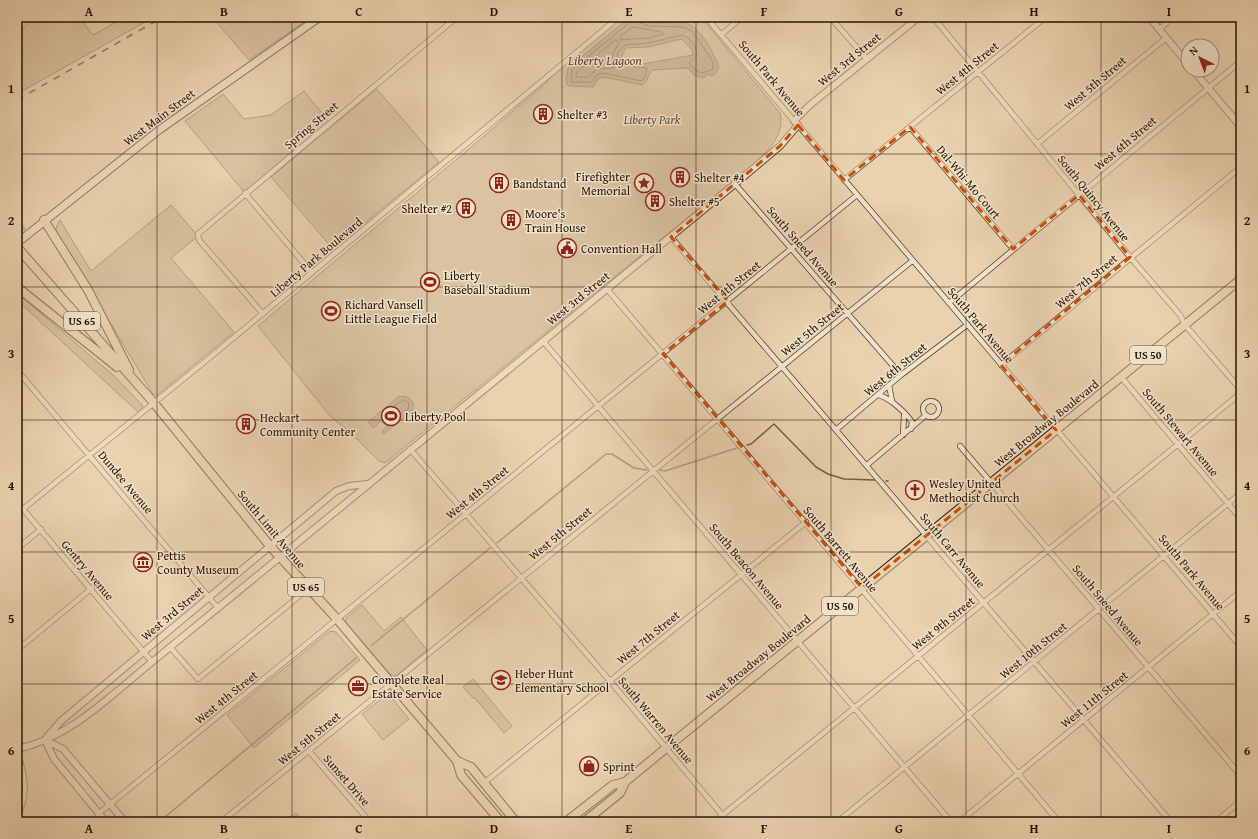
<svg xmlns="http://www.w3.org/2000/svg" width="1258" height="839" font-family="'Gentium Book Plus',serif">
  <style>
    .green { fill: #c9b191; stroke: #78624a }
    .water { fill: #a79174; stroke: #735e47; fill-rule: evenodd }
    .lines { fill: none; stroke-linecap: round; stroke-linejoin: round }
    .shore { stroke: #66523c; stroke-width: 1 }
    .stream { stroke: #735e47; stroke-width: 1.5 }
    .minor-casing { stroke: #57422e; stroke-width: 6 }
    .tertiary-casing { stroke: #57422e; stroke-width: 8 }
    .secondary-casing { stroke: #261203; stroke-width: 9 }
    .trunk-casing { stroke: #261203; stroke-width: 10 }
    .minor { stroke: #f1e2ca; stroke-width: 4.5 }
    .tertiary { stroke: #f1e2ca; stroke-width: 6 }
    .secondary { stroke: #f1e2ca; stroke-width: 7 }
    .trunk { stroke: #ead2ae; stroke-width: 8 }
    .rail { stroke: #261203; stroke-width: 1.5; stroke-dasharray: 7 7; stroke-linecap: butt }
    .marked { fill: none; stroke: #cb4e0b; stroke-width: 3; stroke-dasharray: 8 5; stroke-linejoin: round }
    .grid { fill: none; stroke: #261203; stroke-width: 1; stroke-opacity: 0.55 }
    .labels { text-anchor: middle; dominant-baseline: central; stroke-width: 3; stroke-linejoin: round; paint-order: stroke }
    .shield { fill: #f1e2ca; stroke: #63503f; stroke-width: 1 }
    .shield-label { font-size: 11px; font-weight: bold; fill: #261203 }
    .street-label { font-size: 12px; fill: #261203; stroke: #f1e2ca }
    .poi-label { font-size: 12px; fill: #261203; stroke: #f1e2ca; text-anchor: start }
    .park-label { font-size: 12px; font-style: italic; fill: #5f4a35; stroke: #f1e2ca }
    .water-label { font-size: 13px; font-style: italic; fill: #5a4530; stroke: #f1e2ca }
    .neatline { fill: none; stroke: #261203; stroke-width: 1.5 }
    .grid-label { font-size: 13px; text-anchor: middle; font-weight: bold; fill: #261203 }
  </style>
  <rect width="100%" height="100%" fill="#ead2ae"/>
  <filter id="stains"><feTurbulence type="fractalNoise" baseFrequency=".005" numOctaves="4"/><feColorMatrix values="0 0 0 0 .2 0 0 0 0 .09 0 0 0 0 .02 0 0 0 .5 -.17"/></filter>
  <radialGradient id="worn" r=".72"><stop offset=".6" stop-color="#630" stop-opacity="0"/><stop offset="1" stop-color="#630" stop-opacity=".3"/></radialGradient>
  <path class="green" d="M32 17H79L93 35 125 17H154L17 94V37Z
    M212 17H311L249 60Z
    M621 17H701L780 113C785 133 770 149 756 162L385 463 379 461 352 434 330 416 258 326C354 244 452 165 547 82L557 70Z
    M377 89 439 162 333 249 271 177Z
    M304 91 329 122 244 192 185 121 223 94 244 119 271 115Z
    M171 205 198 236 171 258 234 332 157 395 153 394 57 234 56 228 60 220 91 271Z
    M17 218 25 229 17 235Z
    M17 293 113 375 143 406 139 413 17 300Z
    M362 605 384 631 401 617 427 650 397 675 393 676 389 673 346 623V618Z
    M330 631 336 632 360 660 254 748 227 715Z
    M473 679 512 726 504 733 475 698H473L463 687Z
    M385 696 392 698 409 719 383 740 362 714Z
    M296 813 303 822H284Z"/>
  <path class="water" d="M630 17C639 17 648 22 658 23 666 23 677 20 686 23 702 29 713 52 719 67L715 74 712 76 707 74 704 78 694 75 688 68 653 70C647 75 649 81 642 85L604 77 599 78 593 87 568 86 566 81 568 68ZM682 39 692 50 693 55 643 64 625 62 621 58 626 48 648 47Z
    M404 396C411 398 415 403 413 410L384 434 382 431 387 427 381 421 373 428 368 422 398 397Z"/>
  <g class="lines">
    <path class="shore" d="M633 20 649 26 683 27 692 31 712 60 713 69C701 75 698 74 689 63L696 57C699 48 690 37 682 35L648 43 625 45 618 52 617 59 622 65 647 68 645 77 641 81 604 73 597 75 591 82H571L572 70Z
      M633 27 662 32 664 34 648 38 620 40V37Z
      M616 40 619 42 612 56 614 68 597 69 588 77H576L577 72Z
      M403 400 408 402 409 408 388 423 383 415Z"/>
    <path class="stream" d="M747 445 751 444 774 424 816 467 828 474 844 479 875 480
      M659 470 665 471 737 448
      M886 481H888
      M497 543 606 454H612L634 468 647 470
      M372 645 490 548
      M159 822 356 658"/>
    <g class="minor-casing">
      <path id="minor" d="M706 17 794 121
        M830 17 867 59
        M933 17 1130 257 1180 315 1185 325 1241 390
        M1159 29 1174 17
        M721 35 742 17
        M798 125 1241 647
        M910 127 1013 249
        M1037 144 1166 38
        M844 180 1046 17
        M735 184 901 375
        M245 193 312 273
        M671 237 1171 822
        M607 289 1059 822
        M949 303 1241 61
        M263 314 199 240 198 234 457 17
        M543 341 951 822
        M1001 365 1241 167
        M17 370 218 608
        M1121 377 1241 519
        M889 385 892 401
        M878 395C889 397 906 413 912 422L911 429
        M923 409a8 8 0 1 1 16 0a8 8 0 1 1-16 0Z
        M837 429 901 375 967 325
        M903 435 904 415
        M960 446 1241 776
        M410 449 610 681 728 822
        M867 465 926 415
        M17 502 152 662
        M23 509 208 359 619 17
        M17 549 41 529
        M170 647 198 679 308 589
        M17 650 92 588
        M17 749C24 773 30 794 17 816
        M309 751 370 822
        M484 783 806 522
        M98 814 857 195
        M221 822 912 261
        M714 822 1241 393
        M837 822 1241 493
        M959 822 1241 591
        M1215 822 1241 801"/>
    </g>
    <g class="tertiary-casing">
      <path id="tertiary" d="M1149 17 1188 64
        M1193 70 1241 127
        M47 737 61 721 336 491 349 486 368 484
        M45 740 63 749 125 822
        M45 740 54 759 106 822
        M17 749C70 738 111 695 152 662L735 184 780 146 798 125 794 121 810 105 919 17"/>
    </g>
    <g class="secondary-casing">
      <path id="secondary" d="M17 243 159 130 320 17"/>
    </g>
    <g class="trunk-casing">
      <path id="trunk" d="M44 220 88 290 129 370
        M17 247 154 403 270 546 337 619 457 761 471 767 516 822
        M17 287 117 367
        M457 761 461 775 501 822
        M566 822 613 785 625 782
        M584 822 620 793 625 782 665 749 1241 279"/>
    </g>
    <use href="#minor" class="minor"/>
    <use href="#tertiary" class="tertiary"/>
    <use href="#secondary" class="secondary"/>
    <use href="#trunk" class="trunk"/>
    <path class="rail" d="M17 100 163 17"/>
  </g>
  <path d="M0 0H1258V839H0ZM798 125 844 180 910 127 1013 249 1079 195 1130 257 1001 365 1056 430 862 588 663 354 728 301 671 237 780 146Z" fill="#ead2ae" fill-opacity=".55" fill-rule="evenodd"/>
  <path class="marked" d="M798 125 844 180 910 127 1013 249 1079 195 1130 257 1001 365 1056 430 862 588 663 354 728 301 671 237 780 146Z"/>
  <path class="grid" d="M157 17V822M292 17V822M427 17V822M562 17V822M696 17V822M831 17V822M966 17V822M1101 17V822M17 154H1241M17 287H1241M17 420H1241M17 552H1241M17 684H1241"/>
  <defs>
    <g id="building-ring" transform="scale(1)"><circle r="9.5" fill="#f1e2ca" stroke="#8f2418" stroke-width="1.5"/><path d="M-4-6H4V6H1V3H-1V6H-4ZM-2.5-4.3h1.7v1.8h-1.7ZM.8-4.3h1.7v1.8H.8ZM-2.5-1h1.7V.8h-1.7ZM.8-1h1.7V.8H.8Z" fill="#8f2418"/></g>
    <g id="sight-ring" transform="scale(1)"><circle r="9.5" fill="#f1e2ca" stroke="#8f2418" stroke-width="1.5"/><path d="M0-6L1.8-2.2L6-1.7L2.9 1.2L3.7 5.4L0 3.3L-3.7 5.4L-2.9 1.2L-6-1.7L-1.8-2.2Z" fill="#8f2418"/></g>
    <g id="civic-ring" transform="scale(1)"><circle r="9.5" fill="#f1e2ca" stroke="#8f2418" stroke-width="1.5"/><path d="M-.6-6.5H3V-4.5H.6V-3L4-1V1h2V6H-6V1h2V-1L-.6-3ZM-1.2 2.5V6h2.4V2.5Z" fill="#8f2418"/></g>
    <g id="stadium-ring" transform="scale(1)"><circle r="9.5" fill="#f1e2ca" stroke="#8f2418" stroke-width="1.5"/><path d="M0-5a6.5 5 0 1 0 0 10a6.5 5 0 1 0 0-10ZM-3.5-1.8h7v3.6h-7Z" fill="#8f2418"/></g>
    <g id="church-ring" transform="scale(1)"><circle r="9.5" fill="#f1e2ca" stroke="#8f2418" stroke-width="1.5"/><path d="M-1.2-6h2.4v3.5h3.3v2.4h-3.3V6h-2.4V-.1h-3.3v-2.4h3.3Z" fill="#8f2418"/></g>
    <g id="museum-ring" transform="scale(1)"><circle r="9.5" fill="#f1e2ca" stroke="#8f2418" stroke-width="1.5"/><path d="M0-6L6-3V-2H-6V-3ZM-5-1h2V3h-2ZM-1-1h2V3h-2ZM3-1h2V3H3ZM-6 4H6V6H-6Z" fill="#8f2418"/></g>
    <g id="school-ring" transform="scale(1)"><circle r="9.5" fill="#f1e2ca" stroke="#8f2418" stroke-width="1.5"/><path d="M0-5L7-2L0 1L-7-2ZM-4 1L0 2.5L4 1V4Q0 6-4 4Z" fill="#8f2418"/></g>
    <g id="office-ring" transform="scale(1)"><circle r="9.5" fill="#f1e2ca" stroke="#8f2418" stroke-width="1.5"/><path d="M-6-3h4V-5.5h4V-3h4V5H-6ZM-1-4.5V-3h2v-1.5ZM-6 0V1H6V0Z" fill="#8f2418"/></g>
    <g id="shop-ring" transform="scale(1)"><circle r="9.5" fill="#f1e2ca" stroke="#8f2418" stroke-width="1.5"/><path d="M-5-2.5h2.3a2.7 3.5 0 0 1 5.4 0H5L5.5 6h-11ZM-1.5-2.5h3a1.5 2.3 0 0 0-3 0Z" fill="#8f2418"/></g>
  </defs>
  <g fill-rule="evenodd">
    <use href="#building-ring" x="543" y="114"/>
    <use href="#building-ring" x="680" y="177"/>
    <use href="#building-ring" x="499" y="183"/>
    <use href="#sight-ring" x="644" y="183"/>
    <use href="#building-ring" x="655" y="201"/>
    <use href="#building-ring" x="466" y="208"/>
    <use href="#building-ring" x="511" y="220"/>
    <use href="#civic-ring" x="567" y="248"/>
    <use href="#stadium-ring" x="430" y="282"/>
    <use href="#stadium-ring" x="331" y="311"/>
    <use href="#stadium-ring" x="391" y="416"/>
    <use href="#building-ring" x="246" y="424"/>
    <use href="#church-ring" x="915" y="490"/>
    <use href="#museum-ring" x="143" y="562"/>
    <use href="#school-ring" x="501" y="680"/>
    <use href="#office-ring" x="358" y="686"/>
    <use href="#shop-ring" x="589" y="766"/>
  </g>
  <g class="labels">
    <g class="shield">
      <rect x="64" y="312" width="36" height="18" rx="3"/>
      <rect x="1130" y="346" width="36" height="18" rx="3"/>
      <rect x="288" y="578" width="36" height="18" rx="3"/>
      <rect x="822" y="597" width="36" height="18" rx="3"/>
    </g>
    <g class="shield-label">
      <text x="82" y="321">US 65</text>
      <text x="1148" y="355">US 50</text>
      <text x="306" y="587">US 65</text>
      <text x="840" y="606">US 50</text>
    </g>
    <g class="street-label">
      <text transform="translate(849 59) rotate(-39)">West 3rd Street</text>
      <text transform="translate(967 68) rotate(-39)">West 4th Street</text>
      <text transform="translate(772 78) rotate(50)">South Park Avenue</text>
      <text transform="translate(1095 83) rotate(-40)">West 5th Street</text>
      <text transform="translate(159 117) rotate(-37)">West Main Street</text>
      <text transform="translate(311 125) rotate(-40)">Spring Street</text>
      <text transform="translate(1125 143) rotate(-40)">West 6th Street</text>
      <text transform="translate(969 182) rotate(50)">Dal-Whi-Mo Court</text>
      <text transform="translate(1094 198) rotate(51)">South Quincy Avenue</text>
      <text transform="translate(803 246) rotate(49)">South Sneed Avenue</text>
      <text transform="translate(316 257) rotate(-40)">Liberty Park Boulevard</text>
      <text transform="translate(1086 281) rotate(-40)">West 7th Street</text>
      <text transform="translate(729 287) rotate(-39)">West 4th Street</text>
      <text transform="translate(578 298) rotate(-39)">West 3rd Street</text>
      <text transform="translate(981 325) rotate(50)">South Park Avenue</text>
      <text transform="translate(812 329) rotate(-39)">West 5th Street</text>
      <text transform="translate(895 369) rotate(-39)">West 6th Street</text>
      <text transform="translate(1046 423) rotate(-39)">West Broadway Boulevard</text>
      <text transform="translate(1181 432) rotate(50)">South Stewart Avenue</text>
      <text transform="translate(126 482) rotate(50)">Dundee Avenue</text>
      <text transform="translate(477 492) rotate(-39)">West 4th Street</text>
      <text transform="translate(272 529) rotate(50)">South Limit Avenue</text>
      <text transform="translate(560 533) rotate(-39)">West 5th Street</text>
      <text transform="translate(841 549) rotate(50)">South Barrett Avenue</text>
      <text transform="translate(953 550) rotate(50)">South Carr Avenue</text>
      <text transform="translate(747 566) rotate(50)">South Beacon Avenue</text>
      <text transform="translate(88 570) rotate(50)">Gentry Avenue</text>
      <text transform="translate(1192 572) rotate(50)">South Park Avenue</text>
      <text transform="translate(1108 605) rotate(50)">South Sneed Avenue</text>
      <text transform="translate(172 613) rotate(-40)">West 3rd Street</text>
      <text transform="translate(943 623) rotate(-39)">West 9th Street</text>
      <text transform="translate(648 637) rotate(-39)">West 7th Street</text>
      <text transform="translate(1033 650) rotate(-39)">West 10th Street</text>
      <text transform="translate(758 658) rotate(-39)">West Broadway Boulevard</text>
      <text transform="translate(226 697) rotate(-39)">West 4th Street</text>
      <text transform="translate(1094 699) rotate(-39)">West 11th Street</text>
      <text transform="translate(656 720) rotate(50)">South Warren Avenue</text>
      <text transform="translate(309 738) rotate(-39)">West 5th Street</text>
      <text transform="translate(347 780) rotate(49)">Sunset Drive</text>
    </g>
    <g class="poi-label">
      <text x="557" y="114">Shelter #3</text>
      <text x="630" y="176" text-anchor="end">Firefighter<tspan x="630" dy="14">Memorial</tspan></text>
      <text x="694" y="177">Shelter #4</text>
      <text x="513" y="183">Bandstand</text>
      <text x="669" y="201">Shelter #5</text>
      <text x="452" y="208" text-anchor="end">Shelter #2</text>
      <text x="525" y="213">Moore's<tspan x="525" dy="14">Train House</tspan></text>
      <text x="581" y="248">Convention Hall</text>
      <text x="444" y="275">Liberty<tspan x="444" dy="14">Baseball Stadium</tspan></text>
      <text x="345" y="304">Richard Vansell<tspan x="345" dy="14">Little League Field</tspan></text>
      <text x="405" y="416">Liberty Pool</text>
      <text x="260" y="417">Heckart<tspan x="260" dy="14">Community Center</tspan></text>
      <text x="929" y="483">Wesley United<tspan x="929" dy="14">Methodist Church</tspan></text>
      <text x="157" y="555">Pettis<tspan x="157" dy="14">County Museum</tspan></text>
      <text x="515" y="673">Heber Hunt<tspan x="515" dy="14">Elementary School</tspan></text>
      <text x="372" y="679">Complete Real<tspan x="372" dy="14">Estate Service</tspan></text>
      <text x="603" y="766">Sprint</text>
    </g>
    <g class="park-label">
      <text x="652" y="119">Liberty Park</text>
    </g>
    <g class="water-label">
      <text x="605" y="60">Liberty Lagoon</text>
    </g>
  </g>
  <rect width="1258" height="839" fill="none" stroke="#ead2ae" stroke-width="44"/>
  <g transform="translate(1200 58) rotate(318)"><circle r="19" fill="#f1e2ca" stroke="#a08f7a"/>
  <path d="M0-3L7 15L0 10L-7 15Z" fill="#8f2418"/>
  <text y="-6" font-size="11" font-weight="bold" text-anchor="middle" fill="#261203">N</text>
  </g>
  <rect x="22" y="22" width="1214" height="795" class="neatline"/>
  <g class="grid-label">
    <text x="89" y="16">A</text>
    <text x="224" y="16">B</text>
    <text x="359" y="16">C</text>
    <text x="494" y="16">D</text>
    <text x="629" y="16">E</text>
    <text x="764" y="16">F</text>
    <text x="899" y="16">G</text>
    <text x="1034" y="16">H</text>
    <text x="1169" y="16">I</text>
    <text x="11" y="93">1</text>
    <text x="1247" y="93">1</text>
    <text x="11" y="225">2</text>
    <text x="1247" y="225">2</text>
    <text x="11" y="358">3</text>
    <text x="1247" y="358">3</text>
    <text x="11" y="490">4</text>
    <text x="1247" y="490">4</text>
    <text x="11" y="623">5</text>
    <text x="1247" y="623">5</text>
    <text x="11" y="755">6</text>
    <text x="1247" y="755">6</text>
    <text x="89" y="833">A</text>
    <text x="224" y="833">B</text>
    <text x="359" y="833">C</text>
    <text x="494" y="833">D</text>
    <text x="629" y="833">E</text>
    <text x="764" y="833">F</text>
    <text x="899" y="833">G</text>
    <text x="1034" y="833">H</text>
    <text x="1169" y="833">I</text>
  </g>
  <rect width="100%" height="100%" filter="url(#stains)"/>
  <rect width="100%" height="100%" fill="url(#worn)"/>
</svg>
